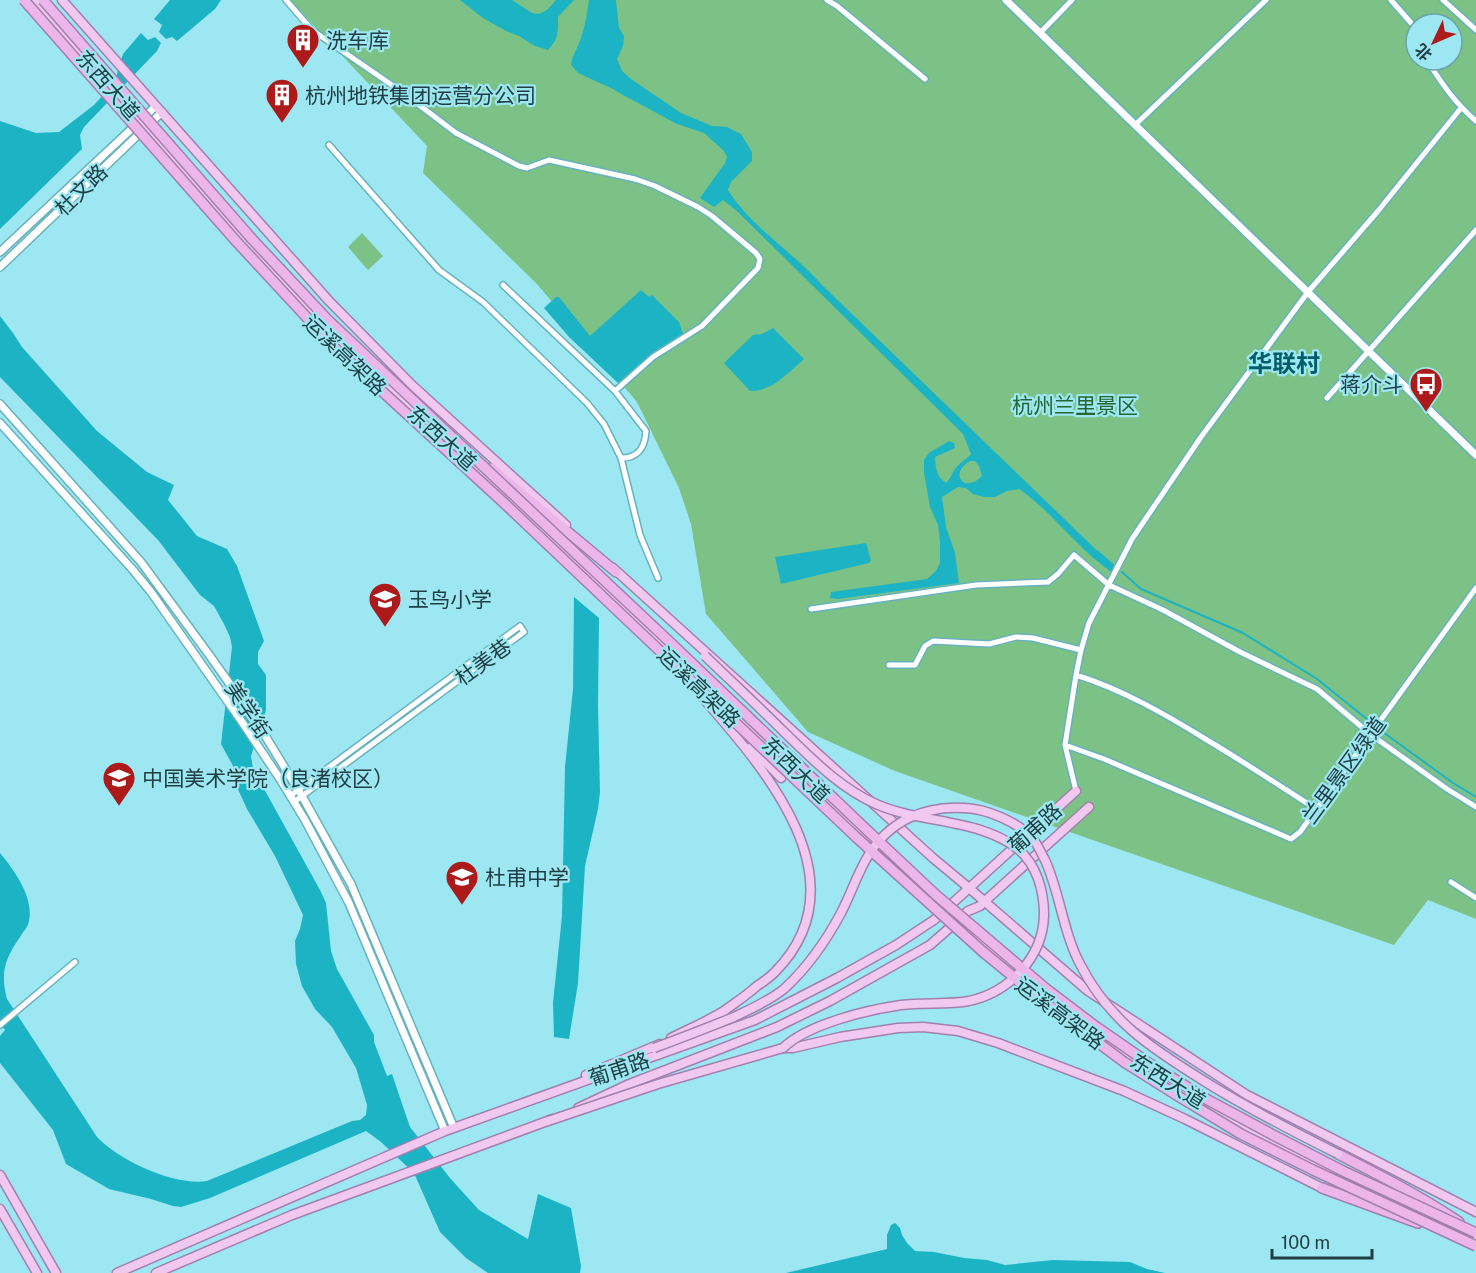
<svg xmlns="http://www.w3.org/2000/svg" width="1476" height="1273" font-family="'Public Sans','Noto Sans SC',sans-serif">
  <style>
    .green { fill: #7cc185; fill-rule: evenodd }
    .water { fill: #1cb4c5; fill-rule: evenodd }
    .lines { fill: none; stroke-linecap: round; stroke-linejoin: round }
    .stream { stroke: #1cb4c5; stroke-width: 2 }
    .minor-casing { stroke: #68b2bd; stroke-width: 8 }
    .tertiary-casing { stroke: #68b2bd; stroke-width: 10 }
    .primary-casing { stroke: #a180ad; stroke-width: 11 }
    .trunk-casing { stroke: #a180ad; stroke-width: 12 }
    .minor { stroke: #fff; stroke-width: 5 }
    .tertiary { stroke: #fff; stroke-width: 7 }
    .primary { stroke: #f1c8ef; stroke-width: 8 }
    .trunk { stroke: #ecb6ea; stroke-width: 9 }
    .primary-bridge-casing { stroke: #a180ad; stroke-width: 11; stroke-linecap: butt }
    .trunk-bridge-casing { stroke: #a180ad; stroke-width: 12; stroke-linecap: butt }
    .primary-bridge { stroke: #f1c8ef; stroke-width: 8 }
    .trunk-bridge { stroke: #ecb6ea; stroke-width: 9 }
    .labels { text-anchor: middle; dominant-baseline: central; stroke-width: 4.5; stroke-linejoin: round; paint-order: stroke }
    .poi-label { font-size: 21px; fill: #203f44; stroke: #9ce7f2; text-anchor: start }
    .street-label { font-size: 21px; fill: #203f44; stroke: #9ce7f2 }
    .park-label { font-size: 21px; fill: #256531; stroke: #9ce7f2 }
    .quarter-label { font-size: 24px; font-weight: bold; fill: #005e68; stroke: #9ce7f2 }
  </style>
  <rect width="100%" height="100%" fill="#9ce7f2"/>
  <path class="green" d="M290 0H1476V919L1428 900 1394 945 895 771 808 732 706 614 691 524 679 488 637 402 537 284 423 173 427 146ZM1416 24H1452V60H1416Z
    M362 233 383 256 368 270 348 247Z"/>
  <path class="water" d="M170 0H221L215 9 177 41 172 37 166 39 159 32 162 25 154 19Z
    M460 0H512L532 13 539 14 547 10 556 0H574L558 17C558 31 559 39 548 50L535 46 519 36 506 31 483 18Z
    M589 0H616L619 28 624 36 623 46 617 59 622 71 631 79 681 113 712 126 727 127 741 134 752 152V161L731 182 728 190C750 226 794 253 822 285L1114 567 1113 573C1078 550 1054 513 1019 489L1007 491 995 497H984L973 494 966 488 958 487 942 497 946 527 955 553 959 583 838 599 830 598 831 592 927 579 936 571 940 563V541L938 525 930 507 924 473V460L929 453 949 441 954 443 955 448 935 457C936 469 936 476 946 483 951 478 951 475 955 469 959 463 966 460 971 454L963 434 738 212 723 200 714 207 700 198 725 163 727 157 724 151 704 133 677 124 623 95 613 89 578 73 571 65C572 56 576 51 579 43 585 29 587 14 589 0ZM970 461H975L979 466 982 476C965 494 948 474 970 461Z
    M141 33 148 40 155 37 161 43 157 51 84 127 80 135 82 149 0 229V121L36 133 59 132 94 105 105 93 116 80 118 69 123 54Z
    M641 290 649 297 652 295 679 322 683 334 650 355 618 383 569 337 544 308 556 297H559L590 336Z
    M0 316 13 333 22 347 97 431 147 472 174 485 168 500 197 536 227 549 237 566 264 641 258 652V664L266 675V710L251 756 253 769 320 890 326 903 331 951 337 969 374 1035V1042L387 1076 392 1074 410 1127 450 1178 479 1210 528 1239 538 1194 571 1208 581 1266 580 1273H488L466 1258 440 1232 414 1173 381 1142 366 1131 210 1198 181 1207 173 1206 151 1199 109 1189 66 1164 53 1130 0 1063V1036L5 1030 0 1023V853C14 870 34 897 29 921 28 927 23 932 20 937 5 959 0 972 7 999L97 1137C120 1161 174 1186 207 1181L352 1121 360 1120 366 1115 367 1105 356 1068 332 1027 315 1009 302 986 296 964 295 941 300 929 303 915 275 856 247 809 236 785V773L232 764 221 744 232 647 230 637 224 624 214 606 200 595 158 540 0 377Z
    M773 328 804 359C788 373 773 391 750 391L724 363 753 335 762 334Z
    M866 543 871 560 869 563 781 584 775 557Z
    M574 597 599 618 598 706 600 792 598 809 585 866 578 983 569 1039 554 1037 553 1003 562 916 565 767 573 689Z
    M895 1223 900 1228 902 1235 907 1243 915 1251 934 1252 964 1258 987 1260 1005 1265 1053 1260 1130 1262 1147 1269 1165 1273H786L887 1249V1235L891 1225Z"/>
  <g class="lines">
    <path class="stream" d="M1097 551 1113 565
      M1122 572 1141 589 1243 633 1317 679 1387 735 1453 783 1476 797"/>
    <g class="minor-casing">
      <path id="minor" d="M286 0 312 30 402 92 456 133 519 166 527 168 549 160 635 179 655 186 698 207 712 216 756 253 760 259 758 268 702 326 653 357 615 391
        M827 0 837 6 925 79
        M1391 0 1412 24 1416 34
        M1443 0 1476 30
        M1040 33 1072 0
        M1427 60C1442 84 1455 103 1476 121
        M1135 125 1266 0
        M329 145 439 270 483 302 587 403 604 424 621 458 640 535 658 578
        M503 285 615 391 646 431C645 447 639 458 621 458
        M1327 398 1476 230
        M811 609 976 585 1048 582 1058 574 1074 555 1109 585 1163 610 1240 652 1317 689 1370 734 1447 789 1476 807
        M889 665H915L925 646 933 641 989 644 1016 637 1033 638 1081 650
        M1076 675C1123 690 1165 714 1207 740 1244 762 1280 786 1316 809
        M1065 745 1104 759 1291 839 1300 832 1476 588
        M1076 791 1065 745 1076 675 1081 650 1089 623 1132 539 1201 437 1308 292 1378 211 1461 108
        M290 796 520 626 524 632 294 802
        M1451 882 1476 898
        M0 1025 75 962"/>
    </g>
    <g class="tertiary-casing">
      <path id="tertiary" d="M1006 0 1476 455
        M0 252 156 106
        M0 267 162 112
        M0 404 141 562 210 656 258 724 302 796 351 884 454 1128
        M0 423 133 570 151 592 242 722 280 779 305 820 349 903 445 1131"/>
    </g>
    <g class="primary-casing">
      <path id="primary" d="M34 0 254 252 327 329 403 403 604 587 877 848 957 921 1037 990 1119 1051 1209 1108 1297 1154 1476 1240
        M62 0 329 301 413 386 566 525
        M613 568 933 858 969 888 1088 991 1247 1095 1476 1212
        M751 747 781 778
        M671 1038C689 1029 708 1021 724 1011 735 1003 747 995 757 986 763 982 770 977 775 972 864 882 766 770 703 698
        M783 1048H793L840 1037 898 1028 923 1027 958 1031 998 1043 1124 1091 1185 1119 1322 1188
        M586 1075 660 1044
        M578 1108 627 1085 777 1027 830 1001 930 945 946 931 968 911 980 906 985 901 1089 807
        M0 1175 56 1273
        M0 1209 37 1273
        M117 1273 445 1131 755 1020 837 978 896 945 934 920 1076 791
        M156 1273 292 1215 553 1119"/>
    </g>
    <g class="trunk-casing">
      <path id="trunk" d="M491 468 616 572
        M1338 1154C1379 1175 1421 1196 1459 1222
        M1322 1188 1418 1223"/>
    </g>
    <use href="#minor" class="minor"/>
    <use href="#tertiary" class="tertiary"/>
    <use href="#primary" class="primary"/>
    <use href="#trunk" class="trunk"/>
    <g class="primary-bridge-casing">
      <path id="primary-bridge" d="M654 1048C681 1038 707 1028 734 1017 751 1009 769 1001 784 989 808 967 826 941 841 913 851 894 857 874 868 856 889 821 925 805 965 808 987 809 1018 822 1033 839 1038 845 1041 853 1045 860 1060 893 1063 932 1080 964 1109 1021 1151 1048 1204 1081 1247 1108 1292 1131 1338 1154
        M548 1121 658 1084 783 1048C808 1024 867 1010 901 1005 924 1002 947 1005 969 1001 1010 992 1043 957 1044 915 1044 891 1037 865 1018 849 979 818 921 824 876 804 840 788 812 759 784 732 758 706 731 681 705 656"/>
    </g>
    <g class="trunk-bridge-casing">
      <path id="trunk-bridge" d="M24 0 236 241 336 349 503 502 856 837 982 951 1044 1002 1124 1062 1178 1096 1241 1134 1313 1170 1476 1246
        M43 0 252 239 328 320 674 646 869 832 936 895 1045 988 1095 1026 1144 1060 1208 1100 1275 1136 1343 1171 1476 1233"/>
    </g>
    <use href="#primary-bridge" class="primary-bridge"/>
    <use href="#trunk-bridge" class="trunk-bridge"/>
  </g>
  <defs>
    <g id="building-pin" transform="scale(1.725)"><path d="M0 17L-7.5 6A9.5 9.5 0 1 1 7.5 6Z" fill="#ac1a1a" stroke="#9ce7f2"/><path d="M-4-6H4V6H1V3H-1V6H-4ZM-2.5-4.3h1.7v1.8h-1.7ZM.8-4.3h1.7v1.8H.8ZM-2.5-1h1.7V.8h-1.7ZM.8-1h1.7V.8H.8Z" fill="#fff"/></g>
    <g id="bus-pin" transform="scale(1.725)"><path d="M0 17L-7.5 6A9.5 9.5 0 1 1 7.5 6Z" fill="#ac1a1a" stroke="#9ce7f2"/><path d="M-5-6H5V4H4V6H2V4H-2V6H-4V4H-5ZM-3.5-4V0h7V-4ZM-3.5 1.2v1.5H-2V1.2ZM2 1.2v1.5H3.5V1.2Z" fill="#fff"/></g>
    <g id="school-pin" transform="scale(1.725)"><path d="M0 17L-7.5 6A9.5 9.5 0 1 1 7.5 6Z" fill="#ac1a1a" stroke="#9ce7f2"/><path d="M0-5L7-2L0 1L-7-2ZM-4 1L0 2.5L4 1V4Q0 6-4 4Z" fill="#fff"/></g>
    <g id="university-pin" transform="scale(1.725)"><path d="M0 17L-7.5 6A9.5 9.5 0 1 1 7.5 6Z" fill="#ac1a1a" stroke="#9ce7f2"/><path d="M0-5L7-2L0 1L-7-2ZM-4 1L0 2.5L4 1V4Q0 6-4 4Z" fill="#fff"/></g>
  </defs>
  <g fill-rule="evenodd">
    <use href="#building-pin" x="303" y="40"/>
    <use href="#building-pin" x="282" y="95"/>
    <use href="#bus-pin" x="1426" y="384"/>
    <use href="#school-pin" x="385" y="599"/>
    <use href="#university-pin" x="119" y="778"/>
    <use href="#school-pin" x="462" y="877"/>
  </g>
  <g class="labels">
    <g class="poi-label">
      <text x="326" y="40">洗车库</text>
      <text x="305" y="95">杭州地铁集团运营分公司</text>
      <text x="1403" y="384" text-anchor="end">蒋介斗</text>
      <text x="408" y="599">玉鸟小学</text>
      <text x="142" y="778">中国美术学院（良渚校区）</text>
      <text x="485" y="877">杜甫中学</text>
    </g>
    <g class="street-label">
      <text transform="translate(108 85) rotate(49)">东西大道</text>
      <text transform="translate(81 190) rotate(-44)">杜文路</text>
      <text transform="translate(345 355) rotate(44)">运溪高架路</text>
      <text transform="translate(442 438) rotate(42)">东西大道</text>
      <text transform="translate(483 662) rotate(-36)">杜美巷</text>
      <text transform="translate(699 687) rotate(44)">运溪高架路</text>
      <text transform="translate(248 710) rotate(56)">美学街</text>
      <text transform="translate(796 770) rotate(44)">东西大道</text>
      <text transform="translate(1344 770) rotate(-54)">兰里景区绿道</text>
      <text transform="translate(1035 828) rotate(-42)">葡甫路</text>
      <text transform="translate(1060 1013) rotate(37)">运溪高架路</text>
      <text transform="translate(619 1069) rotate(-19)">葡甫路</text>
      <text transform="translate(1168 1081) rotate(32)">东西大道</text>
    </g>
    <g class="park-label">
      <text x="1075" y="405">杭州兰里景区</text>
    </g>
    <g class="quarter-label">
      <text x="1284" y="363">华联村</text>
    </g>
  </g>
  <g transform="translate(1434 42) rotate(226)"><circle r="28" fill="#9ce7f2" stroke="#6aa4ac" stroke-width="1.5"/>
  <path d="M0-4.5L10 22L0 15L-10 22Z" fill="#ac1a1a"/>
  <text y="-9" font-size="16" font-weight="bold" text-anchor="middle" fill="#203f44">北</text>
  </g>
  <path d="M1272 1249v9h100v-9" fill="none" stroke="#203f44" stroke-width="3"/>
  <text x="1281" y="1249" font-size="18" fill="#203f44" stroke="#9ce7f2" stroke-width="4.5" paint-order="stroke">100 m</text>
</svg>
